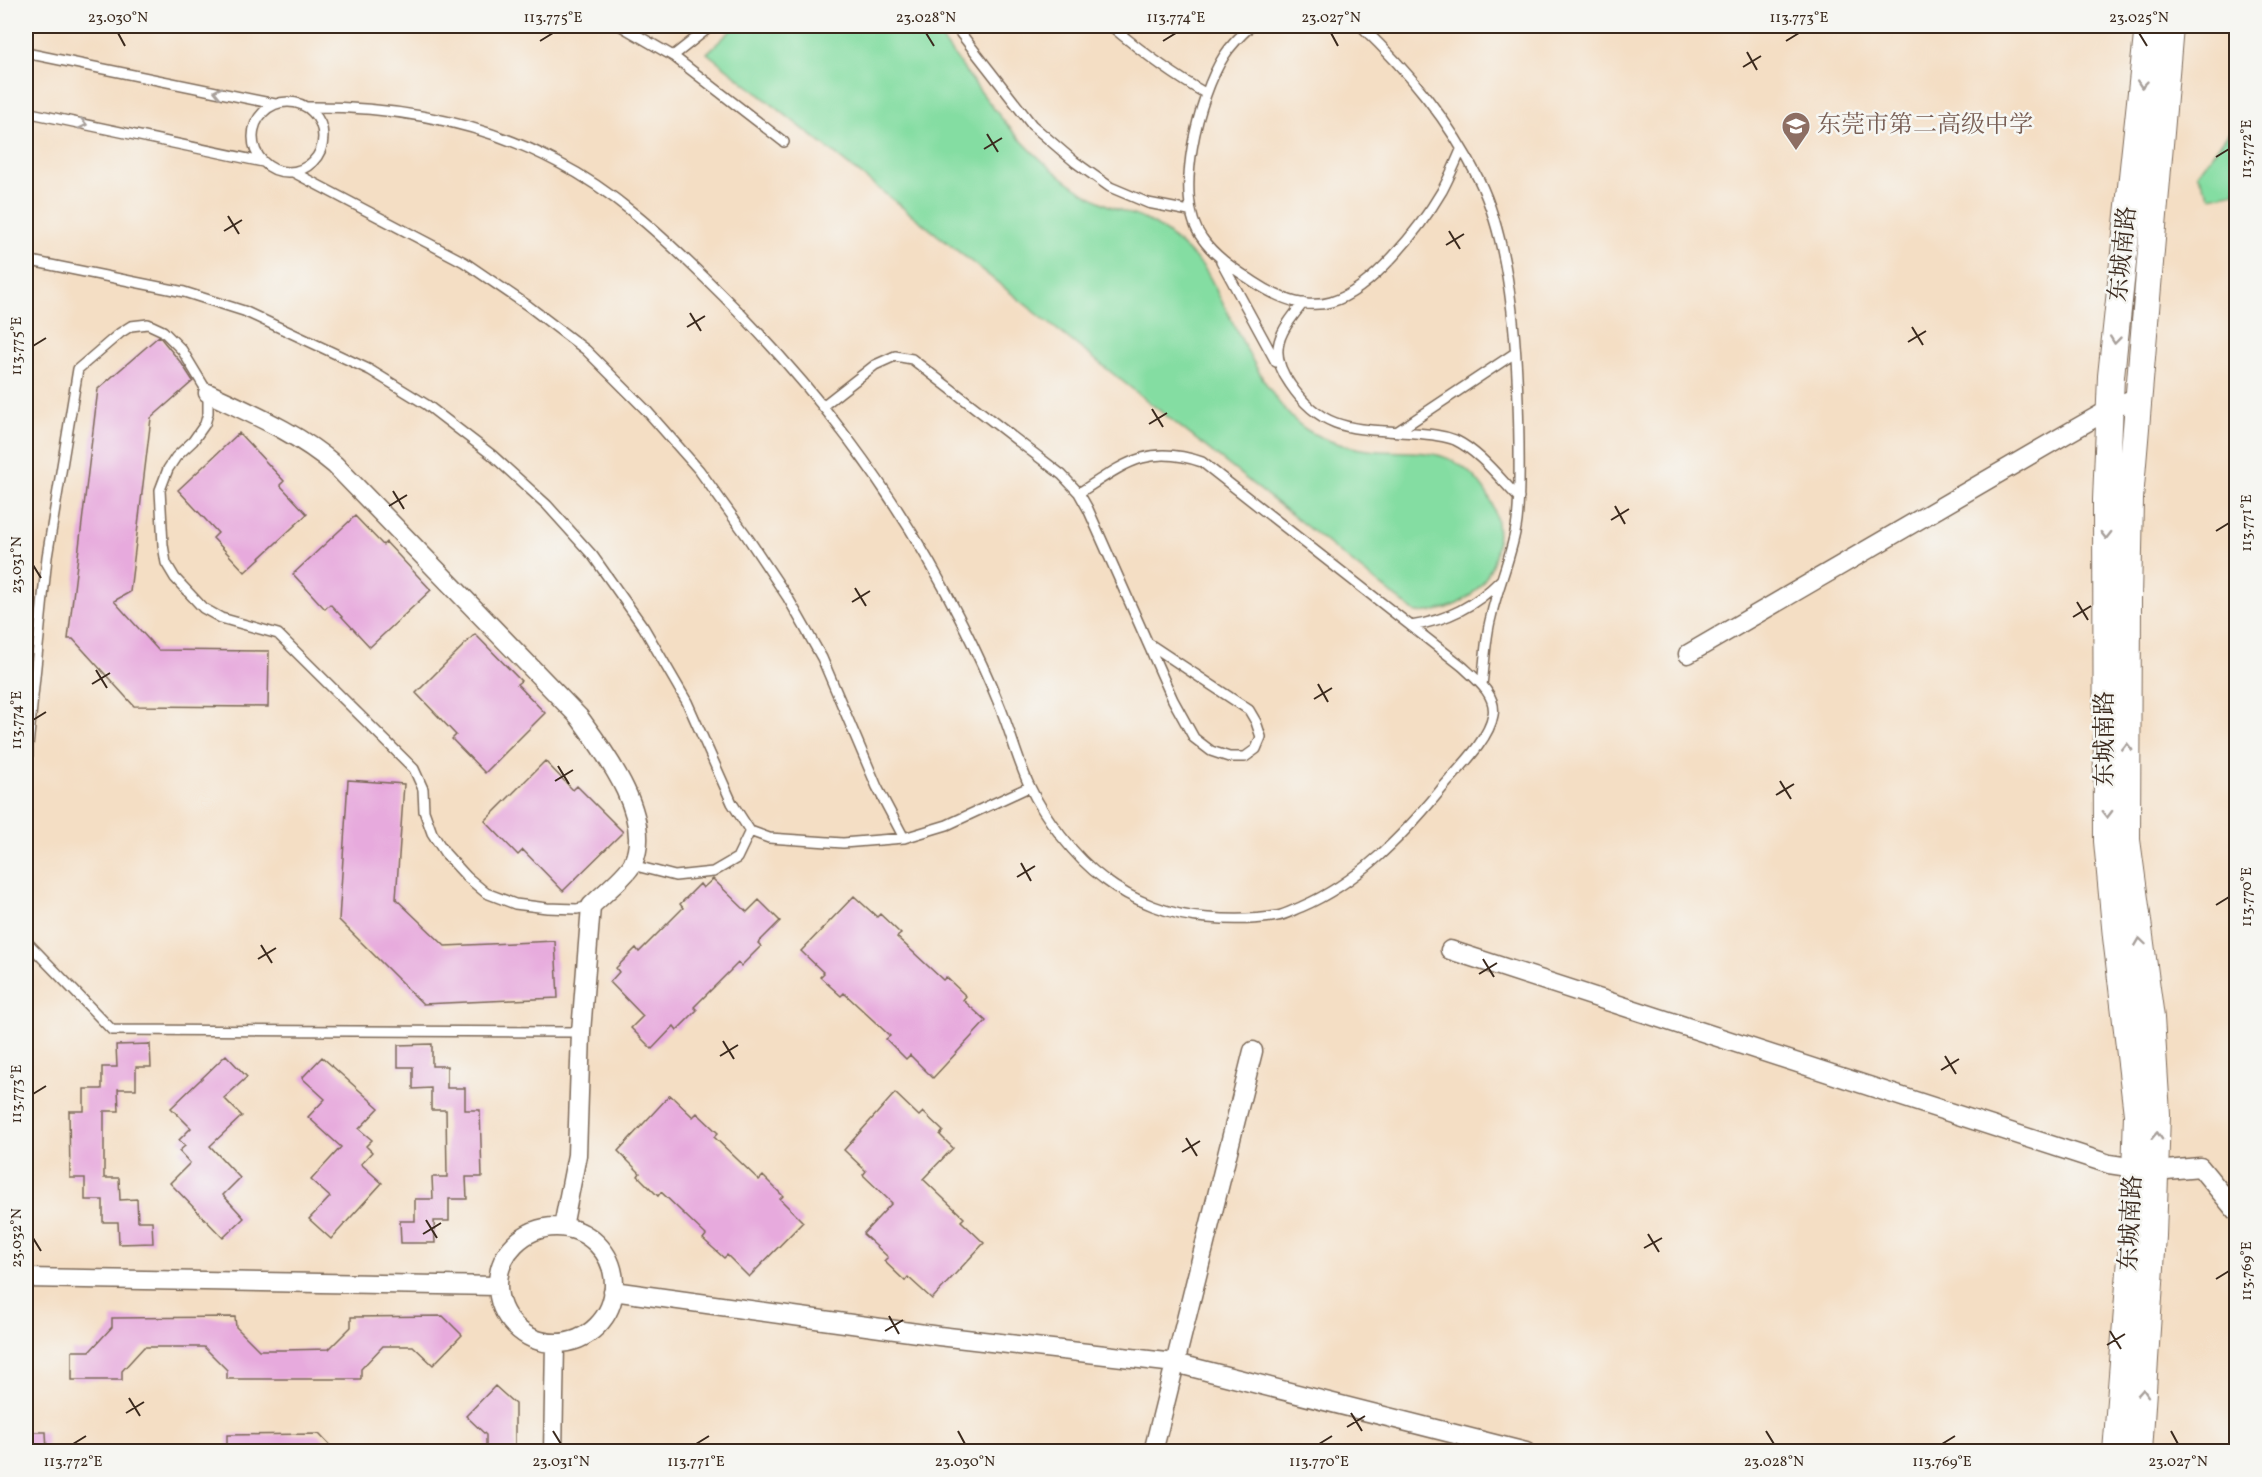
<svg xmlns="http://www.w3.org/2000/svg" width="2262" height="1477" font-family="Vollkorn,'Noto Serif SC',serif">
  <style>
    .green { fill: #84dda2; stroke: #608460; stroke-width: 1.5 }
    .building { fill: #e7aadd }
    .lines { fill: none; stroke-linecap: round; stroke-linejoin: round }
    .lane-casing { stroke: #7c6958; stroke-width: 12 }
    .street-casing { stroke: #7c6958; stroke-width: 21 }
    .secondary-casing { stroke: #7c6958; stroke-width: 28 }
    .lane { stroke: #fff; stroke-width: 9 }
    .street { stroke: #fff; stroke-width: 18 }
    .secondary { stroke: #fff; stroke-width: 26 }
    .oneway { stroke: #a79f9a }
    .ticks { fill: none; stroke: #3b2a1e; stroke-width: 2 }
    .labels { text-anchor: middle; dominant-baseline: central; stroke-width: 5; stroke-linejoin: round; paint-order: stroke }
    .education-label { font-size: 24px; fill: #785e54; stroke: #f6f6f2; text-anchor: start }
    .street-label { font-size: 24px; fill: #3b2a1e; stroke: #f6f6f2 }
    .neatline { fill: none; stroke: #3b2a1e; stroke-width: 2 }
    .ticks-label { font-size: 15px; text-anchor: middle; fill: #3b2a1e }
  </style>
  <rect width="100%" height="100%" fill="#f6f6f2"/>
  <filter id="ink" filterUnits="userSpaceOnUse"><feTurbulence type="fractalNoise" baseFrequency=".0167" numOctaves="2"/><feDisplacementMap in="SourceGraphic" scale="12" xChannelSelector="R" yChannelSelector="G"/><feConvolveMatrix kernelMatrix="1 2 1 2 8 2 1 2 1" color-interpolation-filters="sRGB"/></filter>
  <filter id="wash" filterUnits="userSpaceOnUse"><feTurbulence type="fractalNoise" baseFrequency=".008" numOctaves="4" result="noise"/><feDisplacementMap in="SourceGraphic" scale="24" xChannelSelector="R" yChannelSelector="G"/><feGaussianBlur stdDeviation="1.35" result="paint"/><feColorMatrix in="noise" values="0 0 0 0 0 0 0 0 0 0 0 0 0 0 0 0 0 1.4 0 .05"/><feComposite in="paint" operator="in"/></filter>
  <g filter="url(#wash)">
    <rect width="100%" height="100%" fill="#f4dec4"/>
    <path class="green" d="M736 26H926L941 38C976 85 1011 138 1058 174 1071 185 1089 196 1105 204 1120 211 1137 215 1152 223 1163 228 1192 254 1201 264 1209 273 1214 286 1219 296 1240 334 1270 407 1307 430 1325 441 1346 447 1368 450 1416 456 1449 441 1484 489 1510 526 1498 584 1457 604 1443 611 1431 612 1416 613L707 53Z
      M2233 127 2236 128V192L2210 197 2197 174Z"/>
    <g id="blocks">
      <path class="building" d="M159 336 182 364 193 381 151 418 130 592 114 601 158 650 269 651 268 707 134 706 73 639H68L98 389Z
        M239 433 284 481 280 485 307 514 245 572 213 538 218 533 178 490Z
        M355 516 383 545 386 542 431 590 370 647 330 604 325 609 293 574Z
        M475 634 521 681 517 684 545 713 485 773 452 739 456 735 416 693Z
        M545 761 573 790 577 786 623 832 563 891 523 850 518 855 485 821Z
        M348 780 404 784 396 899 445 946 555 941 558 998 423 1004 339 920Z
        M713 879 747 912 759 900 780 921 758 943 761 946 741 966 738 963 694 1007 697 1010 677 1030 674 1026 652 1049 631 1028 643 1016 610 982 619 972 616 968 636 948 639 952 683 908 680 904 700 884 703 888Z
        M854 896 877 917 880 914 901 934 897 937 943 980 946 977 966 996 963 1000 986 1021 933 1078 910 1055 906 1059 886 1039 890 1036 844 993 841 996 820 977 824 973 801 951Z
        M150 1044 151 1067H136V1089H118L119 1111H104V1178H119L120 1200 137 1199 138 1221H152L153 1243 119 1244 118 1222H103V1200H85V1178H70L69 1111H84V1089H102V1067H117L116 1045Z
        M432 1044V1066H447V1088H465V1110H480L482 1177H466L467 1199H449V1221H434L435 1243H401L400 1221H415V1199H433L432 1177H447L446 1110H431V1088L413 1089V1067H398V1045Z
        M226 1055 247 1077 224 1098 242 1116 210 1146 240 1178 223 1195 244 1218 223 1238 170 1183 190 1163 179 1151 185 1146 179 1140 191 1128 171 1108Z
        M322 1057 379 1108 359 1129 372 1140 366 1146 372 1152 361 1164 382 1183 331 1239 309 1219 330 1197 311 1180 341 1147 308 1117 325 1099 302 1078Z
        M895 1093 919 1116 923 1112 943 1131 940 1135 953 1148 923 1179 964 1218 961 1221 984 1243 932 1299 908 1277 905 1281 884 1261 888 1257 863 1234 892 1203 863 1175 866 1171 844 1150Z
        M670 1095 693 1117 697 1113 718 1133 714 1137 759 1180 763 1176 783 1196 780 1199 803 1222 749 1277 727 1255 724 1258 703 1239 706 1235 661 1192 658 1196 638 1176 640 1173 618 1151Z
        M443 1316 462 1335 433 1365 413 1346H383L361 1369V1379H227V1370L204 1347H144L122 1371V1380H72V1351H90L112 1327V1318L235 1317 236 1327 259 1350H284L329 1349 351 1327V1317Z
        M495 1386 515 1404V1452H486V1435L466 1416Z
        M26 1432H46L47 1452H26Z
        M319 1434 336 1452H227V1435Z"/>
    </g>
  </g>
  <g filter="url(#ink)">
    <use href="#blocks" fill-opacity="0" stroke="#7c6958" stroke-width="1.5"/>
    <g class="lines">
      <g class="lane-casing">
        <path id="lane" d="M621 26 673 56 784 142
          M955 26 1032 125 1075 162 1110 187 1148 203 1189 211
          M1111 26C1141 51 1171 74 1205 93
          M1251 26C1242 34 1231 45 1224 56 1199 95 1172 198 1202 238 1215 257 1236 270 1254 282 1275 296 1304 310 1331 302 1371 291 1421 227 1442 191 1449 178 1455 164 1461 150
          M1361 26C1409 72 1449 120 1479 180 1514 252 1518 365 1519 444 1519 469 1520 495 1517 521 1513 554 1498 584 1491 617 1485 639 1485 662 1482 685
          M26 53 275 104
          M673 56 711 26
          M253 137a35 35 0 1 1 70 0a35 35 0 1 1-70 0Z
          M306 107C393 106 480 121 557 162 614 191 661 235 706 279 812 382 897 492 963 625 976 651 988 677 999 704 1010 730 1017 759 1029 785 1044 817 1075 858 1104 879 1133 901 1171 916 1208 918 1230 920 1254 920 1277 916 1285 915 1293 910 1301 907 1357 883 1401 838 1439 792 1455 772 1489 741 1493 715 1497 695 1476 679 1462 666L1202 462C1147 443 1123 465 1079 493
          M26 112 263 162
          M293 172 464 262 527 305 586 350 646 410 699 470 746 535 788 598 822 658 877 787 904 838
          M26 260 184 292 244 311 370 370 427 405 492 455 547 505 593 556 644 628 687 702 732 803 750 831 769 838 843 843 904 838 947 825 1029 787
          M1221 261 1276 362
          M1303 303C1281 331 1266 350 1290 384 1324 435 1360 428 1414 433 1428 434 1442 435 1455 440 1480 452 1500 479 1519 498
          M824 405 875 365 895 356 912 359 1062 475 1079 493 1088 509 1173 700 1194 738 1211 751 1229 757H1245L1256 749 1261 737 1256 722 1249 710 1148 643
          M1398 431 1515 353
          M1411 626C1448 620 1475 606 1501 580
          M26 813 28 746 47 557 78 369 120 333 131 326 148 324 163 331 182 350 208 393V413L205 424 193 441 176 457 168 469 160 490 163 545 166 563 175 578 203 608 221 618 278 634 414 769 423 789 424 811 432 833 445 853 467 877 486 893 515 904 547 908 577 909 591 906
          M632 865 675 876 713 872 737 858 750 831
          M26 941 112 1030 581 1032"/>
      </g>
      <g class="street-casing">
        <path id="street" d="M208 393C252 414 298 433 335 465L579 717C605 753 654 817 633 863 628 874 601 896 591 906L581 1032 577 1155 563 1227
          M1688 654 2061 437 2110 409 2139 396
          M1450 950 2109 1164 2155 1171 2200 1167 2236 1211
          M498 1285a58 58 0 1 1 116 0a58 58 0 1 1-116 0Z
          M26 1278 498 1286
          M613 1291 939 1336 1175 1363 1526 1452
          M553 1452 555 1343
          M1153 1452 1253 1051"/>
      </g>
      <g class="secondary-casing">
        <path id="secondary" d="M2116 1452 2133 1233 2137 1114 2116 937 2107 841 2106 500 2111 376 2148 26
          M2139 1452 2153 1236 2157 1114 2151 1018 2127 840 2128 600 2130 499 2170 26"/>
      </g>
      <use href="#lane" class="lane"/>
      <use href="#street" class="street"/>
      <use href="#secondary" class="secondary"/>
    </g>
    <defs><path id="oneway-chevron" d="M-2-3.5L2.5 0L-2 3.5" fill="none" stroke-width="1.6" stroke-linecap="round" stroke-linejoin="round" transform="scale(1.5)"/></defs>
    <g class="oneway">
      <use href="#oneway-chevron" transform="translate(2142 84) rotate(96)"/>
      <use href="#oneway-chevron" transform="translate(218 92) rotate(-168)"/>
      <use href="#oneway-chevron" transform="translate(83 124) rotate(12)"/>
      <use href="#oneway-chevron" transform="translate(2115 340) rotate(96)"/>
      <use href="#oneway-chevron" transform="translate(2106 535) rotate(90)"/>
      <use href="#oneway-chevron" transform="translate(2127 747) rotate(-90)"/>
      <use href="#oneway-chevron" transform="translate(2107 814) rotate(89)"/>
      <use href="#oneway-chevron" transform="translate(2140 942) rotate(-98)"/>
      <use href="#oneway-chevron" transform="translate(2157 1136) rotate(-88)"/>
      <use href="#oneway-chevron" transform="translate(2143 1393) rotate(-86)"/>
    </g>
  </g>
  <path class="ticks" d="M118 33 125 46M926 33 934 46M1331 33 1338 46M2139 33 2147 46M540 41 553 33M1163 41 1176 33M1786 41 1799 33M1747 52 1757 70M1743 67 1761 56M987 134 998 152M984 149 1002 138M2216 157 2229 149M228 216 239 234M224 231 242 220M1449 231 1460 249M1446 245 1464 234M690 313 701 331M687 327 705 316M1912 327 1923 345M1908 342 1926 331M33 346 46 338M1152 409 1163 427M1149 424 1167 413M393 491 404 509M389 506 407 495M1615 506 1625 524M1611 520 1629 509M2216 531 2229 523M33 565 41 578M855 588 866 606M852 602 870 591M2077 602 2088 620M2073 617 2091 606M96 670 107 688M92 684 110 673M1318 684 1328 702M1314 699 1332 688M33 720 46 712M558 766 569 784M555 781 573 770M1780 781 1791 799M1776 795 1794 784M1021 863 1031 881M1017 877 1035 866M2216 905 2229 897M261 945 272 963M258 959 276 948M1483 959 1494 977M1479 974 1497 963M723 1041 734 1059M720 1056 738 1045M1945 1056 1956 1074M1941 1070 1959 1059M33 1094 46 1086M1186 1138 1197 1156M1182 1152 1200 1141M426 1220 437 1238M423 1234 441 1223M1648 1234 1659 1252M33 1238 41 1251M1644 1248 1662 1238M2216 1279 2229 1271M889 1316 899 1334M885 1331 903 1320M2110 1331 2121 1349M2107 1345 2125 1334M129 1398 140 1416M126 1413 144 1402M1351 1413 1362 1431M1347 1427 1365 1416M553 1431 561 1444M958 1431 965 1444M1766 1431 1774 1444M2171 1431 2178 1444M73 1444 86 1436M696 1444 709 1436M1319 1444 1332 1436M1942 1444 1955 1436"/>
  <defs>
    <g id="school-pin" transform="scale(1.5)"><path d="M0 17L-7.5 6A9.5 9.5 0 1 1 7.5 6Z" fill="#8d6e63" stroke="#f6f6f2"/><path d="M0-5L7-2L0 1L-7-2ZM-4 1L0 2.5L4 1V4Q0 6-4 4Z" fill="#fff"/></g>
  </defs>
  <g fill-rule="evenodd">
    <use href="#school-pin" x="1796" y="126"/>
  </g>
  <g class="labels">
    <g class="education-label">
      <text x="1817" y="126">东莞市第二高级中学</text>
    </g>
    <g class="street-label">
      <text transform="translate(2124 254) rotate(-84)">东城南路</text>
      <text transform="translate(2106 739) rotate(-90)">东城南路</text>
      <text transform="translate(2132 1223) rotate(-87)">东城南路</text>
    </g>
  </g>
  <rect width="2262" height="1477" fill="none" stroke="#f6f6f2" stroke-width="66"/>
  <rect x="33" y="33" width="2196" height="1411" class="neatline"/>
  <g class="ticks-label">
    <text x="118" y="22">23.030°N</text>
    <text x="553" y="22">113.775°E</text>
    <text x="926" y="22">23.028°N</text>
    <text x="1176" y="22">113.774°E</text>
    <text x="1331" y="22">23.027°N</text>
    <text x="1799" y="22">113.773°E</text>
    <text x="2139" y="22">23.025°N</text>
    <text transform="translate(2246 149) rotate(-90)" y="5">113.772°E</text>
    <text transform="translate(16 346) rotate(-90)" y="5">113.775°E</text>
    <text transform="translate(2246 523) rotate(-90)" y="5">113.771°E</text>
    <text transform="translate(16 565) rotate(-90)" y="5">23.031°N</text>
    <text transform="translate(16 720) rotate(-90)" y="5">113.774°E</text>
    <text transform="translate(2246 897) rotate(-90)" y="5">113.770°E</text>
    <text transform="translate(16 1094) rotate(-90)" y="5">113.773°E</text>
    <text transform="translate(16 1238) rotate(-90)" y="5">23.032°N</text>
    <text transform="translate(2246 1271) rotate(-90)" y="5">113.769°E</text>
    <text x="73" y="1466">113.772°E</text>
    <text x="561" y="1466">23.031°N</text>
    <text x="696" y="1466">113.771°E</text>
    <text x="965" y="1466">23.030°N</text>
    <text x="1319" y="1466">113.770°E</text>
    <text x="1774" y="1466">23.028°N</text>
    <text x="1942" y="1466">113.769°E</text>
    <text x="2178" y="1466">23.027°N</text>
  </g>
</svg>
